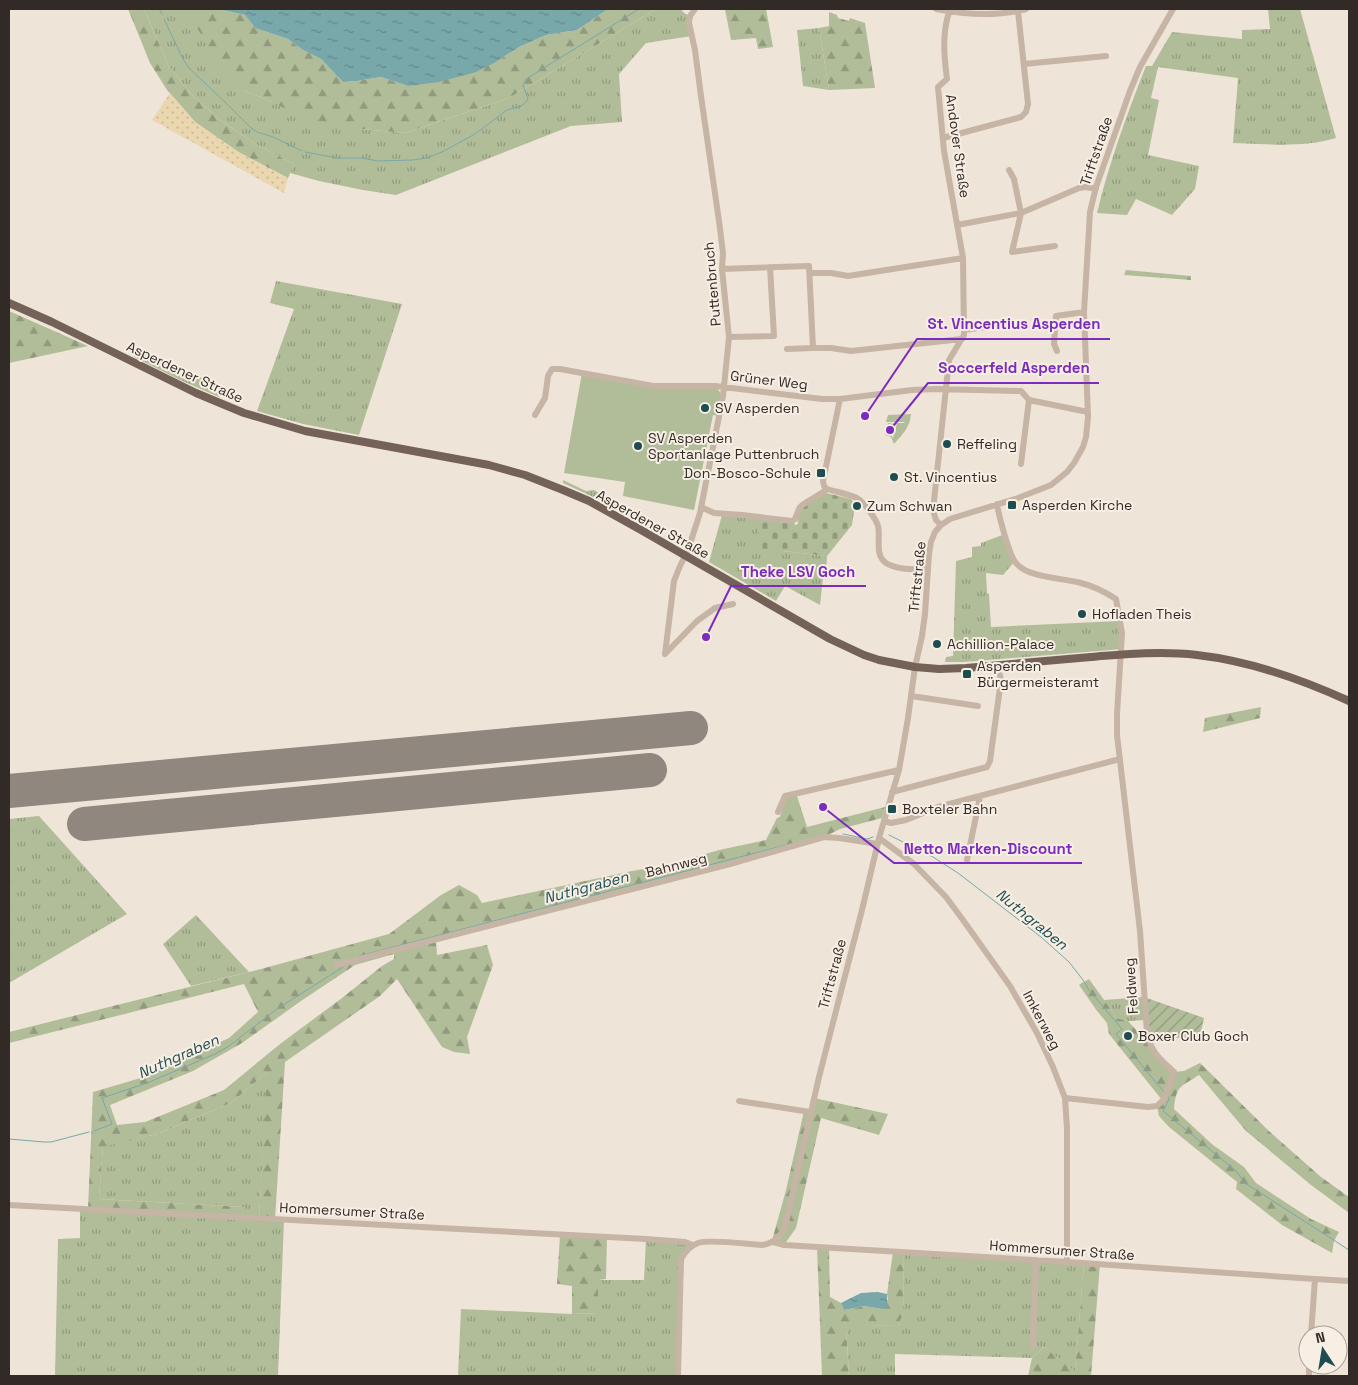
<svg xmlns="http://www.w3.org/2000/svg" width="1358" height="1385" font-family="'Space Grotesk',sans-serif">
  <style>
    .grass { fill: url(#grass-tufts) }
    .forest { fill: url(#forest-firs); fill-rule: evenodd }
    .sand { fill: url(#sand-dots) }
    .cemetery { fill: url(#cemetery-stones) }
    .park { fill: #b1bd99 }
    .garden { fill: url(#garden-furrows) }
    .water { fill: url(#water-ripples) }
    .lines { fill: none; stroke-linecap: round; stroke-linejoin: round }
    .stream { stroke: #79a8aa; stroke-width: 1 }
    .runway { stroke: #90877f; stroke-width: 34 }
    .minor { stroke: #c6b4a5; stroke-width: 6 }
    .major { stroke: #746157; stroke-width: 8 }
    .poi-dot { fill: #1e4d51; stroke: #f7eee4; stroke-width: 2 }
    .labels { text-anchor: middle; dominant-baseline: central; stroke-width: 4; stroke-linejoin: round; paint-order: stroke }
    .street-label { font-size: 14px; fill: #322a26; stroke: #f7eee4 }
    .poi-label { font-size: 14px; fill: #322a26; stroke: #f7eee4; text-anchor: start }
    .water-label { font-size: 15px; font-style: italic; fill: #1e4d51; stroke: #f7eee4 }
    .leader { fill: none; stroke: #7b2cbf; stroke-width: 2 }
    .callout-dot { fill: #7b2cbf; stroke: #f7eee4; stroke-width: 2 }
    .callout-label { font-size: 15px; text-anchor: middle; font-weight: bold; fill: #7b2cbf; stroke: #f7eee4; stroke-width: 4; stroke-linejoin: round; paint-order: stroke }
  </style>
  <defs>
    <pattern id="grass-tufts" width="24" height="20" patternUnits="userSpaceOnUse" patternTransform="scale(1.25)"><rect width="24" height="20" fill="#b1bd99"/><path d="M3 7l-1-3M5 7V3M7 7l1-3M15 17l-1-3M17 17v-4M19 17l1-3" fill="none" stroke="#919a7d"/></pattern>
    <pattern id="forest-firs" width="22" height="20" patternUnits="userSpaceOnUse" patternTransform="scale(1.25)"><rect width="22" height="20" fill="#b1bd99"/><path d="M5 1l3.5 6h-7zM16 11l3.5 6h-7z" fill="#919a7d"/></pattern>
    <pattern id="sand-dots" width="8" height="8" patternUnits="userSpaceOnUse" patternTransform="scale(1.25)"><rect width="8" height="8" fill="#ead6af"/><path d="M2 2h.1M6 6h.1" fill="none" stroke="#c9b896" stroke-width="1.8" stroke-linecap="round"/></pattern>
    <pattern id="cemetery-stones" width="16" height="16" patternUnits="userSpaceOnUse" patternTransform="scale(1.25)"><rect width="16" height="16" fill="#b1bd99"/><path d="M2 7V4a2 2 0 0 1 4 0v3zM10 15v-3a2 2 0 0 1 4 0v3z" fill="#919a7d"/></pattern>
    <pattern id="garden-furrows" width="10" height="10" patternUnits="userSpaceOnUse" patternTransform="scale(1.25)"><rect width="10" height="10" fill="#b1bd99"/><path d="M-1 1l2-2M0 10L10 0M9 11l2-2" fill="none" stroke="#919a7d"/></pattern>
    <pattern id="water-ripples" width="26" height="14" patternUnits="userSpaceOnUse" patternTransform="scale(1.25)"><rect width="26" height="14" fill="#79a8aa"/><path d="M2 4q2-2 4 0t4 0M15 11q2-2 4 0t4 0" fill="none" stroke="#64898a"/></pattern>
  </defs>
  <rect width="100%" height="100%" fill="#efe4d8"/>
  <path class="grass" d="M144 9H184L245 91 270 101 362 129 405 133 509 98 656 9H681L684 13 690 16 692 36 646 43 619 74 622 122 571 126 396 195 363 190 319 181 290 173 294 164 255 144 219 119 193 96 168 65Z
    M1268 9H1300L1336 138C1303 148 1267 144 1233 143L1238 78 1158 67 1151 98 1159 100 1148 155 1199 166 1195 189 1172 215 1136 199 1127 215 1097 213C1109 163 1127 114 1146 66H1152L1172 32 1242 39V30L1270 29Z
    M819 28 829 90 803 86 797 30Z
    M276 281 402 304 359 435 303 424 257 411 294 309 270 303Z
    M140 349 222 387 219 397 178 379 134 357Z
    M563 480 586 491 594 490 660 529 659 533 602 501 563 483Z
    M722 515 760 519 783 551 827 556 826 578H823L820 605 785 586 776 601 709 562Z
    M1005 534 1015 561 1003 575 986 573 987 593 989 594 991 627 1120 621 1122 649 964 662H945L946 657 953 656 956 561 972 557V547L981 546V543Z
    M39 816 127 914 9 983V819Z
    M196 915 249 972 191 986 163 944Z
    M1144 997 1146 1020 1128 1021 1117 1018 1104 1000Z
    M268 1071 259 1218 284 1220 278 1376H55L58 1239 80 1238V1208L244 1217V1207L99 1199 103 1146 157 1134 231 1103Z
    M646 1239 693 1245 684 1255 678 1376H458L461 1309 572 1314 598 1313V1280H644Z
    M904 1252 1084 1263 1075 1372 1044 1347 1032 1358 895 1354V1376H849L846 1324 898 1326 903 1314Z"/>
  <path class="forest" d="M128 9H144L168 65 193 96 219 119 255 144 294 164 288 178 240 153 195 122 167 90 150 63Z
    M184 9H223L224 10 245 15 255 28 288 39 303 50 321 59 343 82 357 81 381 77 408 86 496 62 519 47 546 35 577 30 608 9H656L509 98 405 133 362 129 303 117 270 101 245 91 207 52 205 40Z
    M725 9H766L773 47 758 49 756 38 731 40Z
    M829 12 837 15 838 18 849 21 850 18 865 23 875 88 829 90 819 28 829 26Z
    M1126 270 1191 276V280L1124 275Z
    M9 311 88 346 9 363Z
    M1261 707 1260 718 1203 732 1205 718Z
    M796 793 807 827 885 807 882 818 840 829 824 837 436 939 437 955 487 945 493 965 467 1037 470 1054 454 1052 442 1047 397 979 380 996 285 1062 275 1219 259 1218 267 1072 231 1103 157 1134 103 1147 99 1199 244 1207V1217L88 1209 93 1092 144 1077 229 1038 258 1012 244 984 9 1043V1032L261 969 389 934 441 895 459 885 477 895 482 903 632 871 671 864 719 850 766 840 777 818 780 817 785 796ZM394 954V959L382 966 342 998 280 1044 224 1090 145 1122 117 1125 110 1105 193 1071 242 1043 301 1001 355 965Z
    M1089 979 1117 1018 1128 1021 1174 1072 1184 1071 1200 1063 1270 1132 1321 1177 1349 1197V1213L1311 1185 1246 1131 1199 1075C1181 1087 1176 1085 1174 1109L1213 1145 1244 1167 1256 1183 1311 1219 1339 1232 1334 1241 1332 1253 1282 1225 1236 1189 1237 1182 1169 1127 1159 1116 1157 1106 1162 1100 1109 1034 1107 1023 1097 1011 1079 985Z
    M814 1098 888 1114 879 1135 821 1118 796 1228 784 1245 773 1242V1237L786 1190 804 1111 810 1112Z
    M560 1235 607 1237 606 1279 598 1280V1313L572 1314V1286L557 1284Z
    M817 1247 829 1248 830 1297 841 1303 844 1310 864 1306 882 1309 888 1299 887 1294 893 1252H904L903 1314 898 1326 846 1325 849 1376H822Z
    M1084 1263 1100 1264 1091 1376H1028L1032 1358 1044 1347 1075 1371Z"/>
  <path class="sand" d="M170 93 195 122 240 153 288 178 284 193 152 120Z"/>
  <path class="cemetery" d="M826 493 851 499 855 504 852 525 827 556 783 551 782 553 757 550 760 519 794 523 795 525 798 524C794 508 815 500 826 493Z"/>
  <path class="park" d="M582 373 653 386H715L723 396 719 416 713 415 694 510 623 496 625 482 564 473Z
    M911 414C910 427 903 434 894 444L891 437 885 435 888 423 895 424 892 437 893 438 897 423H904L905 422H886L888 415Z"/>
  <path class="garden" d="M1144 997 1204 1018 1199 1041 1172 1037H1148Z"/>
  <path class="water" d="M223 9H608L577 30 546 35 519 47 496 62 476 72 439 82 408 86 381 77 357 81 343 82 321 59 303 50 288 39 255 28 245 15 223 10Z
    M878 1292 887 1294V1307L882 1309 864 1306 844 1310 841 1303 861 1293Z"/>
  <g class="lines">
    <path class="stream" d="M159 9 162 14
      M164 19 183 59 189 68 226 103 251 128 257 132 273 137 302 151
      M305 152 337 158H361L378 161 413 160 426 158 442 152 475 134 507 110 521 106 526 102 528 99 523 85 526 79 639 9
      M843 834 867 839 873 837
      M889 835 933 857 958 873 1041 937 1069 962 1083 980 1089 990 1122 1029 1116 1034 1164 1092
      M359 956 786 845
      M1168 1097 1169 1099 1163 1111 1236 1171 1245 1183 1349 1250
      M94 1131 112 1124 102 1098 147 1083 215 1054 229 1046 277 1009 343 967
      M9 1139 44 1142H51L89 1132"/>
    <path class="runway" d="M9 791 691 728
      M84 824 650 770"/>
    <path class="minor" d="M936 9C967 15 996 17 1026 9
      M1024 64 1106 56
      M943 138 1021 117 1026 112 1028 104 1018 11
      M1009 170 1014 179 1021 213 1012 252 1055 246
      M957 225 1021 213 1079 188 1086 187 1096 189
      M722 269 809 266 813 348 787 349
      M810 273H831L848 276 963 258
      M964 330 1007 324H1014
      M729 337 774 336 770 267
      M813 348H831L851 351 962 339
      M1057 351 1054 344 1056 316 1084 312
      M840 399 823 481 824 486 827 489C837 492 848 494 857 498 864 502 876 519 878 526 881 538 874 555 886 563 897 570 915 569 928 570
      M535 415 545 398 548 376 552 369H560L653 386H715L822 399H840L912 390 935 389 1021 391 1029 400 1088 412
      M1021 464 1029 400
      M997 504C999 516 1009 555 1016 563 1028 578 1063 578 1081 583 1094 586 1105 592 1116 599L1122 633 1117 714V735L1140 931 1147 1033C1151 1052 1160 1059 1174 1072L1164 1099 1157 1106 1148 1107 1065 1098
      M701 507 714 513 742 515 792 521 795 519C797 515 798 510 800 507 806 501 819 496 827 489
      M941 525 936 520 933 510 949 360 964 335 963 258 944 151 938 87 947 79C944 56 942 34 949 12
      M665 654 674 581 680 566 688 550 700 513 723 396 729 337 722 269 723 253 719 221 701 96 695 50 689 23 690 16 695 9
      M665 654 697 621 715 608 733 604
      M911 696 978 706
      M892 792 987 767 990 761 1001 680 1000 675
      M778 812 785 796 899 770
      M884 821 891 823 906 820 938 807 1120 759
      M879 838 914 864 946 897 963 920 1010 986 1037 1033 1053 1067 1065 1098 1067 1129V1262
      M967 860 980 797
      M336 965 730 864 824 837 839 838 878 844
      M739 1101 810 1112
      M9 1205 646 1239 685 1242 693 1245
      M773 1242 784 1245 1067 1262 1315 1279 1349 1281
      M1311 1335 1315 1279
      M1033 1347 1036 1260
      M678 1376 681 1259C685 1252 690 1246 698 1243 710 1239 746 1244 761 1245 773 1244 780 1238 785 1227L819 1077 862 910 879 838 899 770 908 718 915 667 922 636 925 614 929 554 931 542 935 532 941 525 950 519 1018 498 1051 485 1067 472 1074 463 1083 447 1086 437 1088 417 1084 312 1090 212 1096 187 1130 91 1140 67 1173 9
      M1309 1376V1365"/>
    <path class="major" d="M9 303 52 322 196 393 244 413 305 431 489 465 525 475 563 490 589 501 641 530 830 639 864 655 879 660 915 667 939 669 966 668C1008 664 1050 661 1091 657 1127 654 1162 651 1197 655 1250 661 1301 679 1349 701"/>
  </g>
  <g class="poi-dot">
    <circle cx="705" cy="408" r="5"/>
    <circle cx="947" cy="444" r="5"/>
    <circle cx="638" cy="446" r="5"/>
    <rect x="816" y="468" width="10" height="10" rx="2.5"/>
    <circle cx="894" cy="477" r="5"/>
    <rect x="1007" y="500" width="10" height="10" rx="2.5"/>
    <circle cx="857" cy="506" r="5"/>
    <circle cx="1082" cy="614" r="5"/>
    <circle cx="937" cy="644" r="5"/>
    <rect x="962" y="669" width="10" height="10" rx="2.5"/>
    <rect x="887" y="804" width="10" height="10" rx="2.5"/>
    <circle cx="1128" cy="1036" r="5"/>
  </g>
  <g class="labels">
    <g class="street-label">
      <text transform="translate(958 146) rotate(82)">Andover Straße</text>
      <text transform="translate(1096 151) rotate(-71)">Triftstraße</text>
      <text transform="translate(712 284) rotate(-95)">Puttenbruch</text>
      <text transform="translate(185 372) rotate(25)">Asperdener Straße</text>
      <text transform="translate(769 380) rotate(7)">Grüner Weg</text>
      <text transform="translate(653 524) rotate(29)">Asperdener Straße</text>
      <text transform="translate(917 577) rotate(-84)">Triftstraße</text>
      <text transform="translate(676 865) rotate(-14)">Bahnweg</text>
      <text transform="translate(832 974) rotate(-75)">Triftstraße</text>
      <text transform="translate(1131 986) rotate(-94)">Feldweg</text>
      <text transform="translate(1042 1020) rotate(62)">Imkerweg</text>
      <text transform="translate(352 1211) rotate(3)">Hommersumer Straße</text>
      <text transform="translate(1062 1250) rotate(4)">Hommersumer Straße</text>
    </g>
    <g class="poi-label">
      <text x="715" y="408">SV Asperden</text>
      <text x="648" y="438">SV Asperden<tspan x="648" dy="16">Sportanlage Puttenbruch</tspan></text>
      <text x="957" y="444">Reffeling</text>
      <text x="811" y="473" text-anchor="end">Don-Bosco-Schule</text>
      <text x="904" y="477">St. Vincentius</text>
      <text x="1022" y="505">Asperden Kirche</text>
      <text x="867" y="506">Zum Schwan</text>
      <text x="1092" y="614">Hofladen Theis</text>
      <text x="947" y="644">Achillion-Palace</text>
      <text x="977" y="666">Asperden<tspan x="977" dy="16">Bürgermeisteramt</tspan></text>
      <text x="902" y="809">Boxteler Bahn</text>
      <text x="1138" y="1036">Boxer Club Goch</text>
    </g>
    <g class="water-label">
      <text transform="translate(586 887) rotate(-15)">Nuthgraben</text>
      <text transform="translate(1032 919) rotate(39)">Nuthgraben</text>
      <text transform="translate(178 1056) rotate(-24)">Nuthgraben</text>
    </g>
  </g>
  <path class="leader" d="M865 416L917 339H1110M890 430L928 383H1099M706 637L731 586H866M823 807L894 863H1082"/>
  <g class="callout-dot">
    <circle cx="865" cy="416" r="5"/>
    <circle cx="890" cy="430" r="5"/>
    <circle cx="706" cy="637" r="5"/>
    <circle cx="823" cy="807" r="5"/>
  </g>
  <g class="callout-label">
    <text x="1014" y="329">St. Vincentius Asperden</text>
    <text x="1014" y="373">Soccerfeld Asperden</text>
    <text x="798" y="577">Theke LSV Goch</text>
    <text x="988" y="854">Netto Marken-Discount</text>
  </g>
  <rect width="1358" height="1385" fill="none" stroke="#322a26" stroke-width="20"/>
  <g transform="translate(1323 1350) rotate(348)"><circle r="24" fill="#f7eee4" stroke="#a8a098"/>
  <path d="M0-4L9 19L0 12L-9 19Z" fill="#1e4d51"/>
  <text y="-8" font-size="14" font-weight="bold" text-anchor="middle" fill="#322a26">N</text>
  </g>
</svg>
